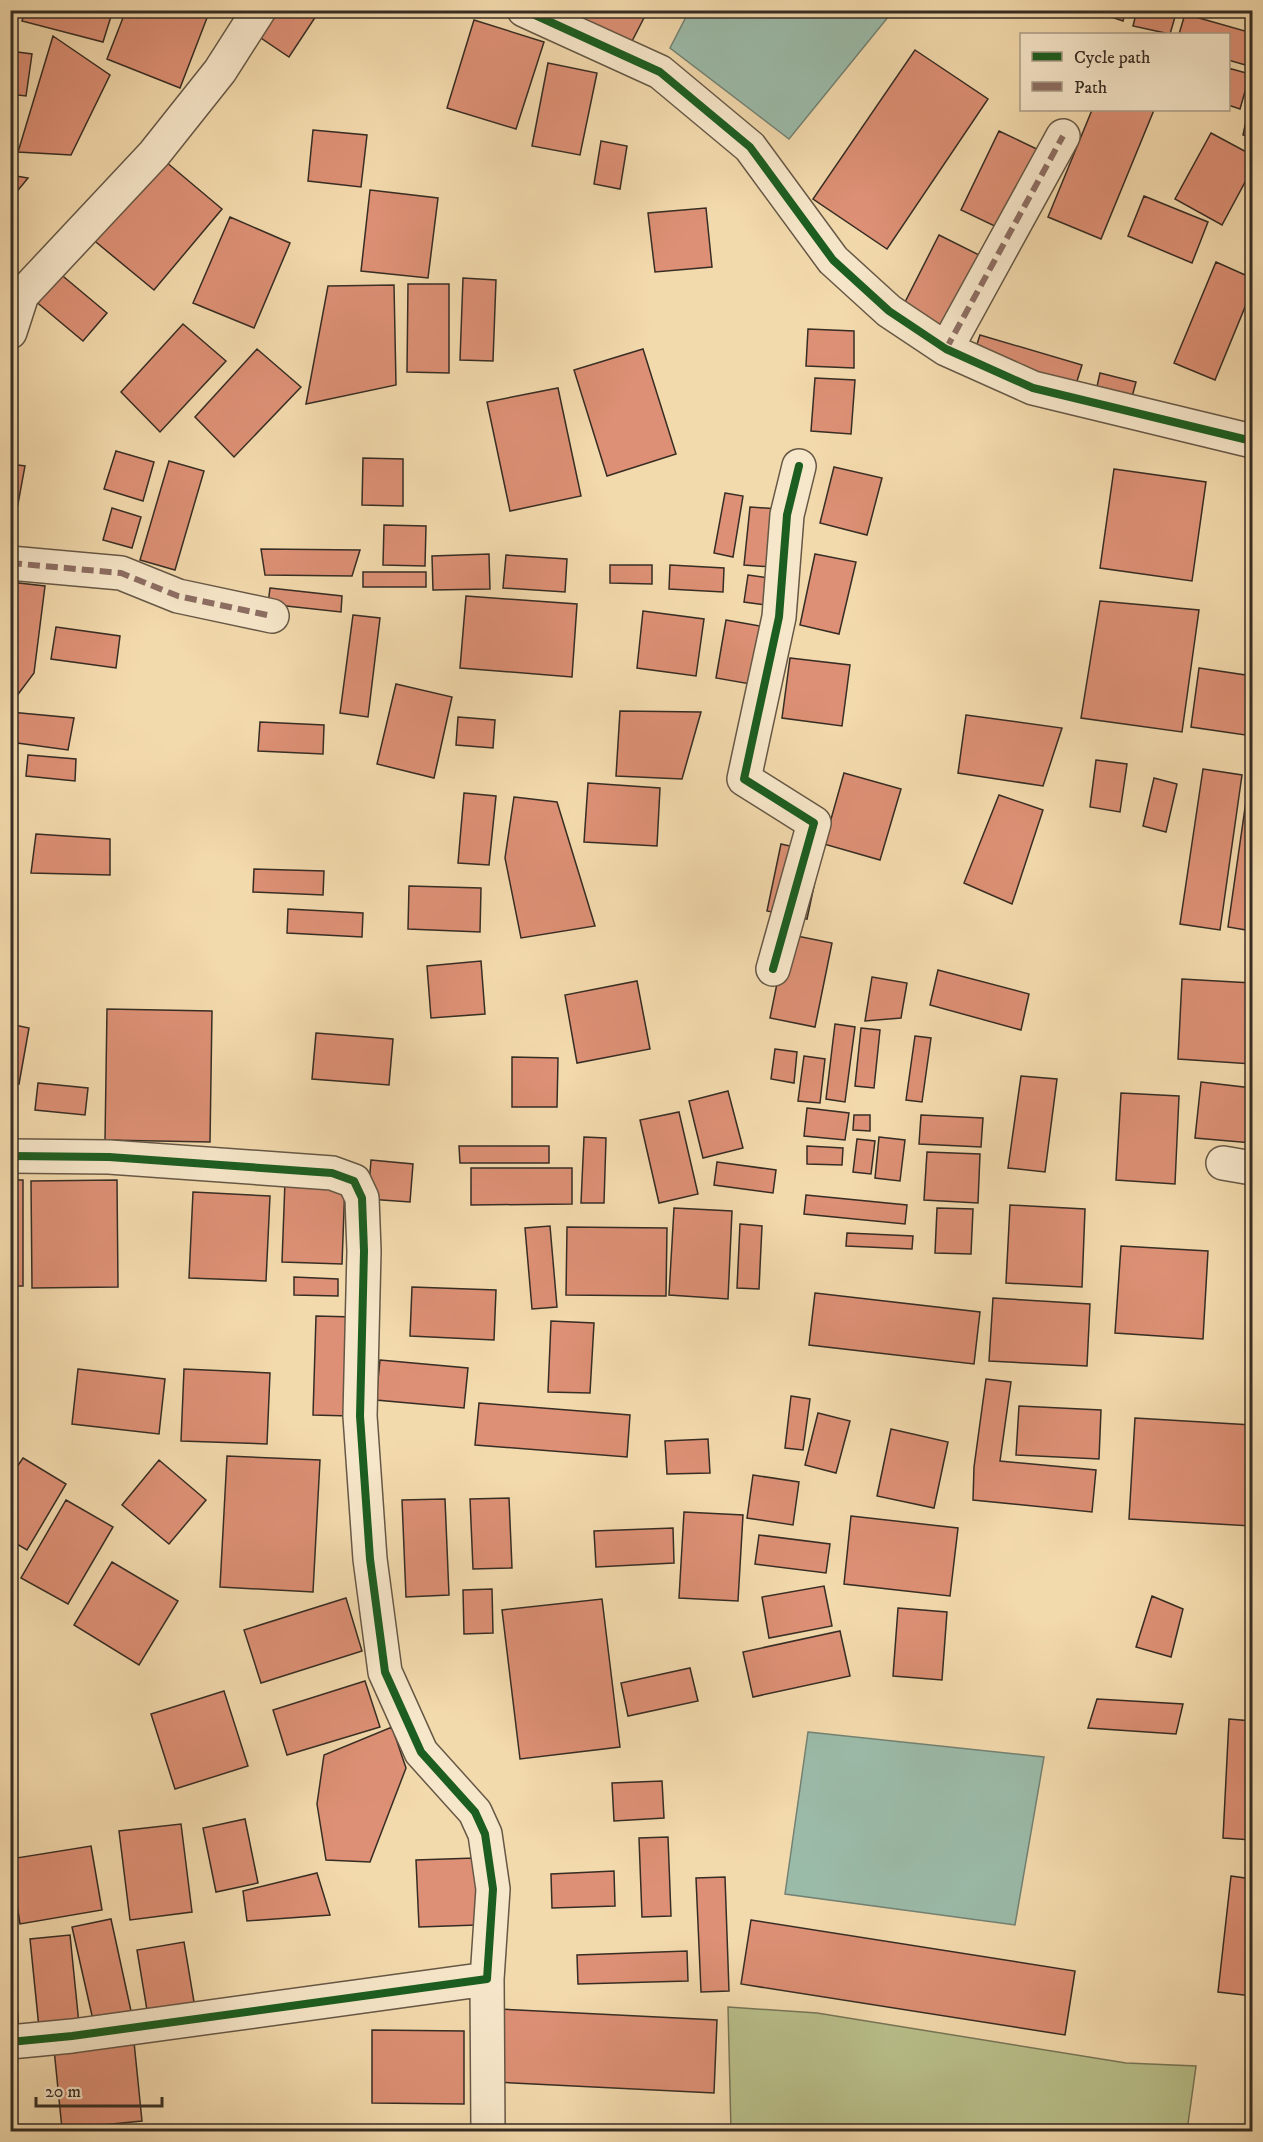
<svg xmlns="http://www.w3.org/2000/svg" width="1263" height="2142" font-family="'IM FELL DW Pica',serif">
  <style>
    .green { fill: #b9c08b; stroke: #787658; stroke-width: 1.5 }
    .water { fill: #9bbba9; stroke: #738274; stroke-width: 1.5 }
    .building { fill: #dd9075; stroke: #372d24; stroke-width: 1.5 }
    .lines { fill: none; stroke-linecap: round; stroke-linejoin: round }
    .minor-casing { stroke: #665846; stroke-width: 36 }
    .minor { stroke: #f7e7ca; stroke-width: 33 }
    .quiet { stroke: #8d6e63; stroke-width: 6; stroke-dasharray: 12 6; stroke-linecap: butt }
    .cycleway-casing { stroke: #f7e7ca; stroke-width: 11 }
    .cycleway { stroke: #1b5e20; stroke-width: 8 }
  </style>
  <rect width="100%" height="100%" fill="#f3daad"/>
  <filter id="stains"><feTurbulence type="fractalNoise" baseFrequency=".00333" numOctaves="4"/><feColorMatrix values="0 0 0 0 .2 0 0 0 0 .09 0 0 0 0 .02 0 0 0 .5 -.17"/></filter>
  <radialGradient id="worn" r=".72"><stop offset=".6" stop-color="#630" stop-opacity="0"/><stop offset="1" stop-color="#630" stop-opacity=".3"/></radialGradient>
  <path class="green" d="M728 2007 817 2013 1126 2063 1196 2066 1187 2131H731Z"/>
  <path class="water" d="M689 11V10L893 11 789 139 670 48Z
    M808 1732 1044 1757 1015 1925 785 1894Z"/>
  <path class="building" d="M25 10H113L103 42 22 21Z
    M126 10H210L180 88 107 59Z
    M275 10H320L289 57 258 36Z
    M561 10H648L629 47Z
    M1091 10H1126L1123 21Z
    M1137 10H1177L1170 34 1133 26Z
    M1185 14 1252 33V52L1249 66 1228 60V34H1179Z
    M474 20 544 42 516 129 447 108Z
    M53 36 110 75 71 155 18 152Z
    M915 50 988 99 887 249 813 199Z
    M10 51 32 54 26 96 10 94Z
    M548 63 597 73 580 155 532 146Z
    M1228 68 1250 74 1240 109 1228 105Z
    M1252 93V137L1243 135Z
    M1092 110H1154L1101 239 1048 217Z
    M313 130 367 135 361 187 308 181Z
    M999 131 1060 160 1022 239 961 210Z
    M1211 133 1252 155V169L1222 225 1175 199Z
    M601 141 627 146 620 189 594 184Z
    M159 156 222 209 154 290 91 238Z
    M10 175 28 178 10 200Z
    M370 190 438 198 428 278 361 271Z
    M1144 196 1208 222 1192 263 1128 236Z
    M706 208 712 267 655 272 648 213Z
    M230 217 290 243 254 328 193 303Z
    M939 235 1003 267 963 344 900 312Z
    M1216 262 1252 278V290L1215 380 1174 363Z
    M58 272 107 313 83 341 34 300Z
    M463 278 496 280 493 361 460 360Z
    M408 284H449V373L407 372Z
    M394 285 396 385 306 404 328 286Z
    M183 324 226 361 160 432 121 392Z
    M808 329 854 331V368L806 366Z
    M980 335 1082 365 1072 397 970 366Z
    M257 349 301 387 234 457 195 417Z
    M643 349 676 454 607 476 574 370Z
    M1100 373 1136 382 1129 408 1094 400Z
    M815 378 855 380 851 434 811 431Z
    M558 388 581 496 510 511 487 402Z
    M116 451 154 462 143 501 104 489Z
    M363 458 403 459V506L362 505Z
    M169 461 204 471 175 570 140 560Z
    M10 464 25 466 10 547Z
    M834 467 882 478 867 535 820 523Z
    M1114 469 1206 482 1192 581 1100 568Z
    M725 493 743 496 733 557 714 553Z
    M750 507 778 509 772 567 744 565Z
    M112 508 141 517 132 548 103 540Z
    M384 525 426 526 425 566 383 565Z
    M261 549 360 550 352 576 265 575Z
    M489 554 490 589 433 590 432 556Z
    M815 554 856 562 839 634 800 625Z
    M506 555 567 559 565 592 503 588Z
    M610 565H652V584L610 583Z
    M670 565 724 568 723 592 669 589Z
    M363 572H426V587H363Z
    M748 575 776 579 772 606 744 602Z
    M10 582 45 586 34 673 10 705Z
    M270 588 342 596 341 612 268 604Z
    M466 596 577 604 572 677 460 668Z
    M1100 601 1199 610 1182 732 1081 718Z
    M643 611 704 619 696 676 637 668Z
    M353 615 380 618 368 717 340 713Z
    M726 620 766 627 756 685 716 678Z
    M56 627 120 636 116 668 51 659Z
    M790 658 850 665 842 726 782 718Z
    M1199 668 1252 676V736L1191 727Z
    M396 684 452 697 434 778 377 764Z
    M620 711 701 712 682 779 616 776Z
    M10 712 74 718 68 750 10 742Z
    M966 715 1062 728 1043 786 958 773Z
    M458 717 495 720 493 748 456 745Z
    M260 722 324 725 323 754 258 751Z
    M28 755 76 759 75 781 26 776Z
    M1096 760 1127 764 1120 812 1090 807Z
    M1203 769 1242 775 1220 930 1180 924Z
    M844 773 901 789 880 860 824 844Z
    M1250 773H1252V931L1228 927Z
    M1154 778 1177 784 1166 832 1143 826Z
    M588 783 660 788 657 846 584 842Z
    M464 793 496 796 489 865 458 863Z
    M999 795 1043 810 1012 904 964 883Z
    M514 797 557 802 595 926 521 938 505 858Z
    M36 834 110 839V875L31 873Z
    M781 844 821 853 807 919 767 911Z
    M254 869 324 871 323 895 253 892Z
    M409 886 481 888 480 932 408 929Z
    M288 909 363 913 362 937 287 933Z
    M787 934 832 943 815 1027 770 1018Z
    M481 961 485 1014 431 1018 427 966Z
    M938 970 1029 994 1021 1030 930 1005Z
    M872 977 907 983 901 1018 865 1021Z
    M1182 979 1252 983V1064L1178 1059Z
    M637 981 650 1049 577 1063 565 995Z
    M107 1009 212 1011 210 1142 105 1140Z
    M10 1024 29 1028 19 1084 10 1082Z
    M835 1024 855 1027 845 1102 826 1099Z
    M861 1028 880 1030 874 1088 855 1086Z
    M316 1033 393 1039 389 1085 312 1079Z
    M915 1036 931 1038 922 1102 906 1100Z
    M775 1049 797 1052 794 1083 771 1079Z
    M804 1056 825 1059 820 1103 798 1101Z
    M512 1057 558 1058 557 1107H512Z
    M1021 1076 1057 1079 1045 1172 1008 1168Z
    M1201 1082 1252 1088V1143L1195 1138Z
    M38 1083 88 1088 85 1115 35 1110Z
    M728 1091 743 1148 703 1158 689 1101Z
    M1121 1093 1179 1096 1175 1184 1116 1180Z
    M807 1108 849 1113 845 1140 804 1136Z
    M679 1112 698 1194 659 1203 640 1120Z
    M854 1115H870V1131L853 1130Z
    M921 1115 983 1118 981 1147 919 1144Z
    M584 1137 606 1138 604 1203H581Z
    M879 1137 905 1140 900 1181 875 1178Z
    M857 1139 875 1141 871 1174 853 1172Z
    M459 1146H549V1163H460Z
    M807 1146 843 1148 842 1165 807 1164Z
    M927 1152 980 1154 978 1203 924 1200Z
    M371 1160 413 1164 410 1202 368 1199Z
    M717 1162 776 1170 773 1193 714 1185Z
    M471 1168H572V1204L471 1205Z
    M10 1180H23V1286H10Z
    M117 1180 118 1287 32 1288 31 1181Z
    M285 1181 345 1183 342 1264 282 1262Z
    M193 1192 270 1196 266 1281 189 1278Z
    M806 1195 907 1205 905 1224 804 1214Z
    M1010 1205 1085 1209 1082 1287 1006 1283Z
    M674 1208 732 1211 728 1299 669 1295Z
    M937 1208 973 1209 971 1254 935 1253Z
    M740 1224 762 1226 759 1289 737 1288Z
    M550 1226 557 1307 532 1309 525 1228Z
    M567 1227 667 1228 666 1296 566 1295Z
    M847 1233 913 1236 912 1249 846 1246Z
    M1121 1246 1208 1251 1203 1339 1115 1333Z
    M294 1277 338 1279V1296L294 1295Z
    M412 1287 496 1290 494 1340 410 1336Z
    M815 1293 980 1312 974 1364 809 1345Z
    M993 1298 1090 1304 1087 1366 989 1361Z
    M316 1316 354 1317 350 1416 313 1415Z
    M551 1321 594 1323 590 1393 548 1392Z
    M380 1360 468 1368 464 1408 376 1400Z
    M78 1369 165 1379 159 1434 72 1424Z
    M184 1369 270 1373 267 1444 181 1441Z
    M986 1379 1011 1382 1000 1461 1096 1470 1092 1512 973 1500 974 1467Z
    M791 1396 810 1399 803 1450 785 1448Z
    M479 1403 630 1415 627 1457 475 1445Z
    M1019 1406 1101 1410 1099 1459 1016 1455Z
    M818 1413 850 1421 836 1473 805 1465Z
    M1135 1418 1252 1425V1526L1129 1519Z
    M891 1429 948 1442 934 1508 877 1496Z
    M708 1439 710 1473 667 1474 665 1441Z
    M227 1456 320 1460 313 1592 220 1587Z
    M23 1458 66 1484 27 1550 10 1540V1477Z
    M159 1460 206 1500 169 1544 122 1505Z
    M753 1475 799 1482 793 1525 747 1518Z
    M509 1498 512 1568 473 1569 470 1499Z
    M445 1499 449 1595 406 1597 402 1500Z
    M66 1500 113 1527 68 1604 21 1578Z
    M684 1512 743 1515 738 1601 679 1598Z
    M851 1516 958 1528 950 1596 844 1584Z
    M673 1528 674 1563 596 1567 594 1531Z
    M759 1535 830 1544 826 1573 755 1564Z
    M112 1562 178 1601 139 1665 74 1625Z
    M824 1586 832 1626 769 1638 762 1597Z
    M492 1589 493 1633 464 1634 463 1590Z
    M1152 1596 1183 1609 1171 1657 1136 1647Z
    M346 1598 362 1651 261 1683 244 1630Z
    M602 1599 620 1747 520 1759 502 1610Z
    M898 1608 947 1612 942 1680 893 1676Z
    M840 1631 850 1676 753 1697 743 1652Z
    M690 1668 698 1701 628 1716 621 1683Z
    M365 1681 380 1727 287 1755 273 1710Z
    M224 1691 248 1766 175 1789 151 1714Z
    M1097 1699 1183 1704 1176 1734 1088 1728Z
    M1229 1719 1252 1721V1840L1223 1838Z
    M392 1727 406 1768 370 1862 326 1860 317 1804 324 1755Z
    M662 1781 664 1818 614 1821 612 1783Z
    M245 1819 258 1883 216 1892 203 1828Z
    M181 1824 192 1912 130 1920 119 1831Z
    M668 1837 671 1916 642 1917 639 1838Z
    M91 1846 102 1910 20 1924 10 1859Z
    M475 1858 477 1925 419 1927 416 1860Z
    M614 1871 615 1906 552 1908 551 1874Z
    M317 1873 330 1915 247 1921 243 1891Z
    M1231 1876 1252 1879V1996L1218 1992Z
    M725 1877 729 1991 701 1992 696 1878Z
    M111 1919 131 2011 93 2020 72 1927Z
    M751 1920 1075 1971 1065 2035 741 1984Z
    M70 1935 79 2024 39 2028 30 1939Z
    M184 1942 195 2008 148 2016 137 1950Z
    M687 1951 688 1981 578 1984 577 1955Z
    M10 1993H16L19 2033 10 2034Z
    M498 2009 717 2020 714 2093 495 2082Z
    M372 2030 464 2031V2104L372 2103Z
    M134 2042 142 2121 62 2129 54 2049Z
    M367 2125 402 2132H366Z"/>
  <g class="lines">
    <g class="minor-casing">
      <path id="minor" d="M524 10 660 72 750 147 833 260 889 311 946 349 1033 388 1252 441
        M10 332 22 295 154 154 220 71 259 10
        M946 349 1063 136
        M10 563 121 573 178 596 272 616
        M773 969 814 823 744 779 779 617 787 515 799 466
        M10 1156 109 1157 332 1173 354 1181 362 1198 364 1251 360 1416 370 1559 385 1672 421 1752 475 1812 485 1834 493 1889 487 1979 72 2036 10 2042
        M1223 1163 1252 1168
        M487 1979 488 2132"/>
    </g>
    <use href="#minor" class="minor"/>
    <path class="quiet" d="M946 349 1063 136
      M10 563 121 573 178 596 272 616"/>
    <g class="cycleway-casing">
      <path id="cycleway" d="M524 10 660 72 750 147 833 260 889 311 946 349 1033 388 1252 441
        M773 969 814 823 744 779 779 617 787 515 799 466
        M10 1156 109 1157 332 1173 354 1181 362 1198 364 1251 360 1416 370 1559 385 1672 421 1752 475 1812 485 1834 493 1889 487 1979 72 2036 10 2042"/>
    </g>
    <use href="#cycleway" class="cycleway"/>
  </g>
  <rect width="1263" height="2142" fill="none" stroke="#f3daad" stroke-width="36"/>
  <rect x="12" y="12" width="1239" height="2118" fill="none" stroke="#372d24" stroke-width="3"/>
  <rect x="18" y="18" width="1227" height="2106" fill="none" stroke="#372d24" stroke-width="1.5"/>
  <rect x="1020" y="33" width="210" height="78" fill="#f7e7ca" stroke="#aa9d88" stroke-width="1.5"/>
  <rect x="1032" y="52" width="30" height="9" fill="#1b5e20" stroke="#aa9d88" stroke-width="1.5"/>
  <text x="1074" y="63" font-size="18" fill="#372d24">Cycle path</text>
  <rect x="1032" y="82" width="30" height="9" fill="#8d6e63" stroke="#aa9d88" stroke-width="1.5"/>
  <text x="1074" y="93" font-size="18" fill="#372d24">Path</text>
  <path d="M36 2097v9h126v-9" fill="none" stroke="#372d24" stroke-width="3"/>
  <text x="45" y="2097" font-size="18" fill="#372d24" stroke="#f7e7ca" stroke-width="4.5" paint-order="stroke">20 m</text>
  <rect width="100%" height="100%" filter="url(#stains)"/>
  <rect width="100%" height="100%" fill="url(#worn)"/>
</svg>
